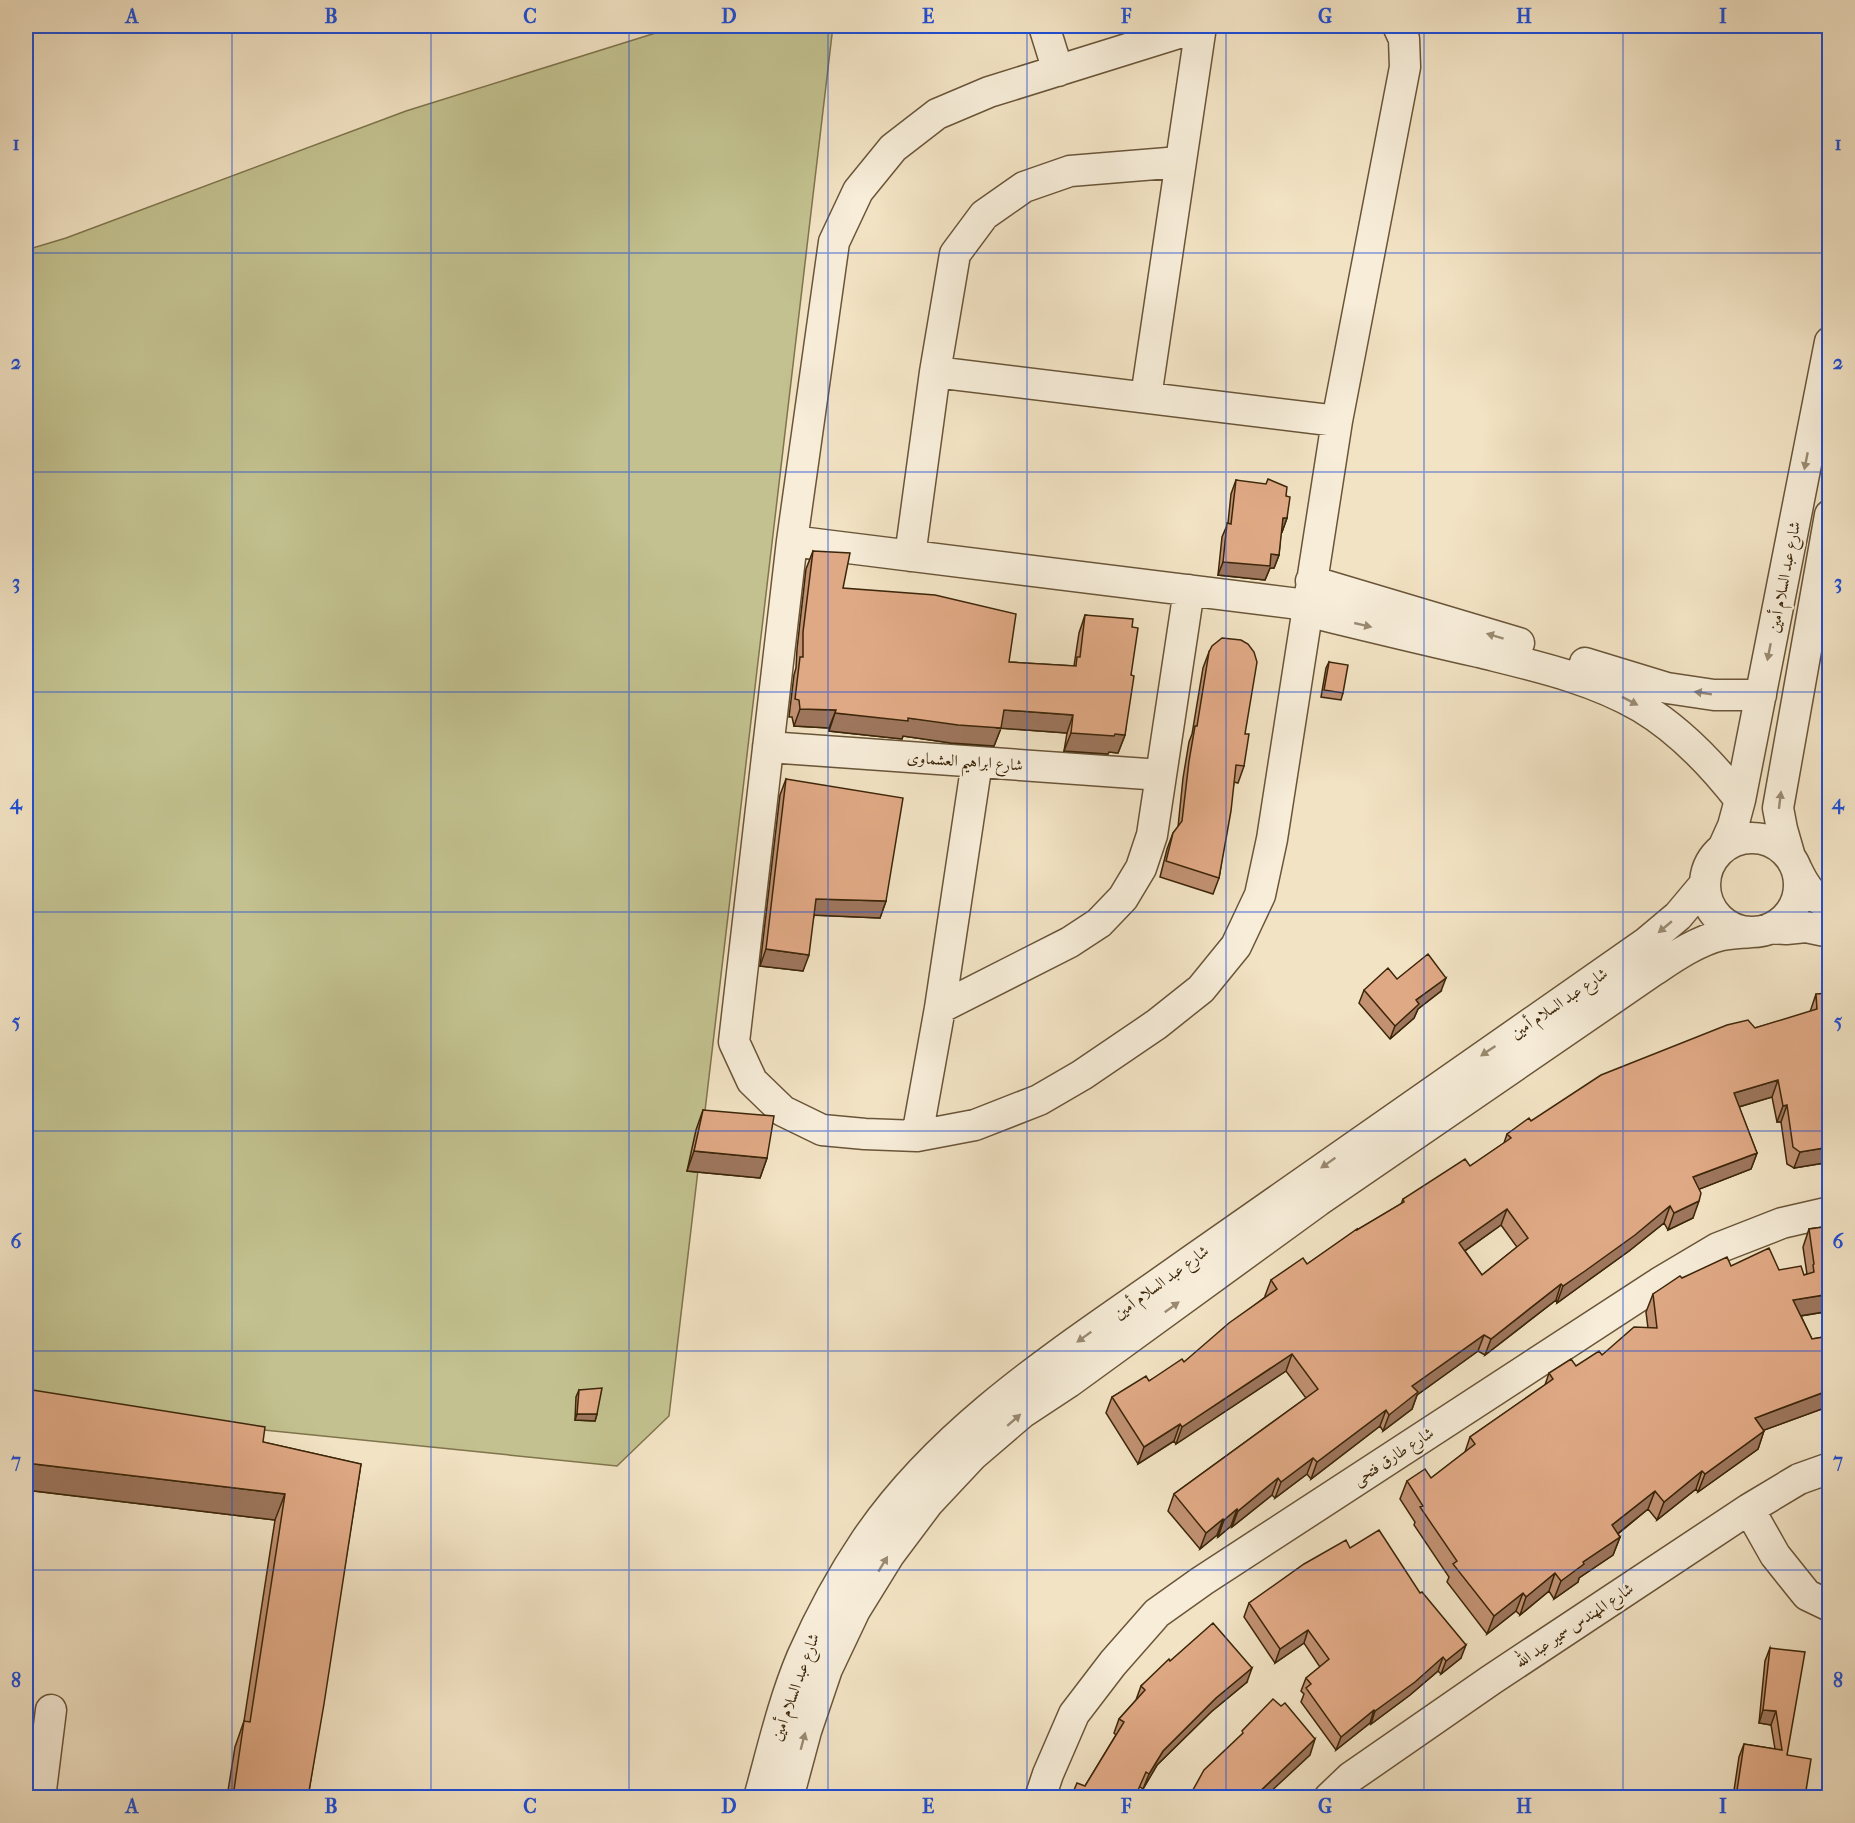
<svg xmlns="http://www.w3.org/2000/svg" width="1855" height="1823" font-family="'IM FELL French Canon',Amiri,serif">
  <style>
    .green { fill: #c2c18f; stroke: #7f744c; stroke-width: 1.5 }
    .lines { fill: none; stroke-linecap: round; stroke-linejoin: round }
    .minor-casing { stroke: #6a5538; stroke-width: 33 }
    .minor { stroke: #f7edd9; stroke-width: 30 }
    .wall { fill: #c19172; stroke: #3c2609; stroke-width: 1.5; fill-rule: evenodd }
    .shaded-wall { fill: #9d765d; stroke: #3c2609; stroke-width: 1.5 }
    .building { fill: #e0a985; stroke: #3c2609; stroke-width: 1.5; fill-rule: evenodd }
    .oneway { fill: #9a8a71 }
    .grid { fill: none; stroke: #1d4ed8; stroke-width: 1.5; stroke-opacity: 0.55 }
    .labels { text-anchor: middle; dominant-baseline: central; stroke-width: 4.5; stroke-linejoin: round; paint-order: stroke }
    .street-label { font-size: 16px; fill: #3c2609; stroke: #f7edd9 }
    .neatline { fill: none; stroke: #1d4ed8; stroke-width: 2 }
    .grid-label { font-size: 20px; text-anchor: middle; font-weight: bold; fill: #1d4ed8 }
  </style>
  <rect width="100%" height="100%" fill="#f2e3c4"/>
  <filter id="stains"><feTurbulence type="fractalNoise" baseFrequency=".00333" numOctaves="4"/><feColorMatrix values="0 0 0 0 .2 0 0 0 0 .09 0 0 0 0 .02 0 0 0 .5 -.17"/></filter>
  <radialGradient id="worn" r=".72"><stop offset=".6" stop-color="#630" stop-opacity="0"/><stop offset="1" stop-color="#630" stop-opacity=".3"/></radialGradient>
  <path class="green" d="M678 26H833L669 1416 617 1466 155 1419 26 1397V250L66 238 406 111Z"/>
  <g class="lines">
    <g class="minor-casing">
      <path id="minor" d="M1044 26 1058 71
        M1201 26 989 92 937 114 893 148 858 191 834 242 792 541 734 1042 752 1081 783 1111 822 1130 865 1134 917 1136 975 1125 1039 1100 1082 1075 1157 1024 1201 989 1236 946 1260 895 1272 839 1337 421 1405 67 1404 39 1398 26
        M935 372 1337 421
        M1146 397 1201 26
        M792 541 1307 605
        M910 556 935 372 955 254 984 215 1024 187 1070 171 1180 162
        M1311 581 1519 643
        M1306 611C1364 625 1421 639 1479 652 1535 666 1591 678 1641 707 1681 731 1712 764 1740 800
        M1585 663 1667 688 1714 695H1761
        M768 747 1161 775
        M1705 885a47 47 0 1 1 94 0a47 47 0 1 1-94 0Z
        M1724 846 1733 826 1740 800 1830 342
        M1790 857 1782 829 1778 808 1830 515
        M1797 870C1805 887 1812 897 1830 905
        M1771 928 1786 929 1806 927 1830 932
        M940 1008 1070 942 1099 923 1123 898 1141 868 1152 835 1189 590
        M917 1136 940 1008 977 762
        M1749 1509 1775 1555 1807 1595 1830 1606
        M40 1798 51 1710
        M759 1798C772 1751 783 1702 802 1657 820 1616 841 1577 866 1540 946 1422 1073 1345 1188 1263 1340 1155 1493 1048 1647 942L1678 916 1704 885
        M788 1798 806 1731 827 1669 855 1610 889 1555 928 1503 973 1455 1022 1413 1069 1382 1318 1201 1653 971C1674 957 1697 941 1722 935 1732 933 1742 933 1751 932
        M1040 1798 1048 1774 1074 1714 1113 1663 1157 1613 1202 1581 1659 1283 1718 1248 1782 1223 1830 1212
        M1329 1798 1351 1777 1491 1680 1749 1509 1799 1479 1830 1468"/>
    </g>
    <use href="#minor" class="minor"/>
  </g>
  <path class="wall" d="M1236 480 1286 496 1287 518 1282 532 1281 531 1279 555 1274 568H1270L1265 580 1218 575 1222 537 1228 523 1231 494Z
    M813 551 843 588 1009 662 1074 666 1079 633 1085 615 1132 627 1131 675 1125 735 1118 753 1109 752 1108 754 1064 751 1067 733 1001 728 994 746 951 743 903 736 902 739 829 731V728L794 726 792 717H789L794 675 796 668 797 649 806 569Z
    M1209 652 1245 734 1244 766 1238 783 1234 782 1219 878 1213 894 1160 877 1167 849 1173 833 1178 827 1183 778 1189 742 1192 734 1203 668Z
    M1329 662 1343 693 1341 700 1321 697 1326 668Z
    M786 779 886 901 880 918 814 915 803 971 760 966 780 795Z
    M1397 979 1441 991 1418 1009 1414 1018 1390 1039 1359 1003 1364 990Z
    M1816 994 1830 1162 1794 1168 1787 1164 1781 1122H1777L1772 1097 1739 1107 1757 1153 1751 1169 1699 1189 1693 1218 1668 1230 1664 1223 1629 1251 1579 1287 1557 1303 1556 1300 1485 1355 1478 1351 1417 1395 1412 1409 1383 1431 1380 1426 1311 1479 1307 1474 1275 1498 1272 1495 1232 1527 1231 1526 1218 1537 1217 1535 1200 1549 1168 1511 1174 1494 1306 1398 1286 1371 1176 1444 1174 1441 1138 1464 1106 1413 1112 1397 1149 1381 1184 1362 1265 1297V1296L1271 1280 1307 1264 1357 1230 1401 1204 1403 1199 1470 1166 1504 1143 1507 1134 1531 1121 1755 1028 1810 1012ZM1501 1225 1517 1247 1482 1275 1465 1251Z
    M703 1110 767 1158 760 1178 687 1171 696 1130Z
    M1830 1226V1311L1801 1316 1812 1339 1830 1336V1406L1764 1430 1758 1449 1698 1492 1696 1489 1657 1520 1648 1509 1618 1534 1620 1537 1613 1555 1579 1578 1578 1582 1554 1599 1549 1591 1520 1615 1516 1611 1487 1634 1447 1582 1449 1577 1414 1525 1415 1522 1400 1499 1407 1481 1431 1478 1465 1452 1470 1437 1545 1385 1549 1373 1576 1366 1602 1355 1648 1328 1646 1312 1653 1294 1682 1278 1731 1266 1779 1270 1804 1275 1807 1274 1803 1247 1809 1229Z
    M26 1389 361 1464 308 1797H227L235 1747 244 1721 275 1520 26 1490Z
    M579 1390 597 1414 595 1421 575 1420 576 1397Z
    M1350 1548 1461 1658 1441 1674 1438 1671 1410 1695 1371 1724 1370 1723 1336 1750 1301 1702 1304 1694 1301 1691 1306 1678 1320 1667 1304 1643 1275 1663 1244 1617 1249 1603Z
    M1770 1648 1787 1755 1805 1797H1733L1739 1757 1744 1744 1775 1749 1771 1725 1759 1723 1765 1661Z
    M1170 1661 1247 1682 1211 1712 1157 1765 1143 1789 1140 1787 1085 1786 1116 1735 1114 1733 1119 1719 1136 1700 1141 1686Z"/>
  <path class="shaded-wall" d="M1283 518H1287L1282 532 1278 531Z
    M1271 554 1279 555 1274 568H1270L1265 580 1218 575 1223 562Z
    M800 709 836 710 829 728 794 726Z
    M1004 710 1073 715 1067 733 997 728Z
    M835 713 908 718 1001 728 994 746 951 743 903 736 902 739 829 731Z
    M1071 733 1115 734 1125 735 1118 753 1109 752 1108 754 1064 751Z
    M816 899 886 901 880 918 810 915Z
    M766 949 809 955 803 971 760 966Z
    M1446 978 1441 991 1418 1009 1414 1018 1390 1039 1395 1026 1416 1000Z
    M1778 1080 1772 1097 1728 1110 1734 1093Z
    M1787 1105 1781 1122H1777L1783 1106Z
    M1830 1147V1162L1794 1168 1800 1152Z
    M694 1151 767 1158 760 1178 687 1171Z
    M1757 1153 1751 1169 1687 1194 1693 1177Z
    M1699 1201 1693 1218 1668 1230 1674 1213Z
    M1670 1206 1664 1223 1629 1251 1557 1303 1563 1286Z
    M1507 1209 1501 1225 1453 1259 1459 1243Z
    M1561 1284 1556 1300 1485 1355 1491 1339Z
    M1830 1294V1311L1787 1318 1793 1300Z
    M1484 1335 1478 1351 1417 1395 1412 1409 1383 1431 1389 1415 1412 1386Z
    M1292 1354 1286 1371 1176 1444 1182 1427Z
    M1830 1390V1406L1748 1436 1755 1418Z
    M1386 1410 1380 1426 1311 1479 1317 1462Z
    M577 1414H597L595 1421 575 1420Z
    M1180 1424 1174 1441 1138 1464 1144 1447Z
    M1764 1431 1758 1449 1698 1492 1705 1474Z
    M1313 1458 1307 1474 1275 1498 1281 1482Z
    M26 1463 285 1494 275 1520 26 1490Z
    M1702 1471 1696 1489 1657 1520 1664 1502Z
    M1278 1478 1272 1495 1232 1527 1238 1511Z
    M1655 1491 1648 1509 1606 1543 1612 1525Z
    M1237 1509 1231 1526 1218 1537 1224 1520Z
    M1223 1519 1217 1535 1200 1549 1206 1533Z
    M1620 1537 1613 1555 1579 1578 1578 1582 1554 1599 1561 1581 1583 1562Z
    M1555 1573 1549 1591 1520 1615 1526 1597Z
    M1523 1593 1516 1611 1487 1634 1494 1616Z
    M1308 1630 1304 1643 1275 1663 1280 1649Z
    M1466 1645 1461 1658 1441 1674 1446 1661Z
    M1443 1657 1438 1671 1410 1695 1371 1724 1375 1711Z
    M1252 1668 1247 1682 1211 1712 1157 1765 1143 1789 1149 1774 1163 1751 1216 1698Z
    M1374 1710 1370 1723 1336 1750 1341 1737Z
    M1763 1710 1776 1711 1771 1725 1759 1723Z
    M1315 1739 1310 1755 1265 1797H1254Z"/>
  <path class="building" d="M1268 479 1287 487 1286 496 1290 497 1287 518H1283L1279 555 1271 554 1270 566 1223 562 1227 523 1231 524 1236 480 1266 484Z
    M813 551 850 553 843 588 935 595 1016 614 1009 662 1076 666 1077 657H1080L1085 615 1133 619 1132 627 1138 628 1131 675 1134 676 1125 735 1115 734 1114 736 1071 733 1073 715 1004 710 1001 728 958 725 908 718V721L835 713 836 710 800 709 799 700 795 699 800 657H803V632Z
    M1222 638 1241 640 1248 644 1254 652 1257 662 1245 734H1249L1244 766 1236 765 1231 811 1219 878 1166 861 1173 833 1182 821 1189 761 1195 726H1197L1209 652 1212 646Z
    M1329 662 1348 665 1343 693 1324 690Z
    M786 779 903 798 886 901 816 899 809 955 766 949Z
    M1428 954 1446 978 1416 1000 1419 1004 1395 1026 1364 990 1388 968 1397 979Z
    M1830 993V1147L1800 1152 1793 1147 1787 1105 1783 1106 1778 1080 1734 1093 1757 1153 1693 1177 1701 1193 1699 1201 1674 1213 1670 1206 1635 1235 1585 1271 1563 1286 1561 1284 1491 1339 1484 1335 1412 1386 1418 1392 1389 1415 1386 1410 1317 1462 1313 1458 1281 1482 1278 1478 1238 1511 1237 1509 1224 1520 1223 1519 1206 1533 1174 1494 1318 1389 1292 1354 1182 1427 1180 1424 1144 1447 1112 1397 1146 1376 1149 1381 1182 1359 1184 1362 1229 1323 1277 1289 1271 1280 1303 1258 1307 1264 1357 1229V1230L1404 1202 1403 1199 1465 1159 1470 1166 1511 1138 1507 1134 1529 1118 1531 1121 1601 1075 1727 1025 1748 1020 1755 1028 1817 1009 1816 994ZM1507 1209 1528 1238 1482 1275 1459 1243Z
    M703 1110 774 1116 767 1158 694 1151Z
    M1830 1226V1294L1793 1300 1812 1339 1830 1336V1390L1755 1418 1764 1431 1705 1474 1702 1471 1664 1502 1655 1491 1612 1525 1620 1537 1583 1562 1584 1564 1561 1581 1555 1573 1526 1597 1523 1593 1494 1616 1453 1564 1457 1561 1420 1507 1423 1506 1407 1481 1425 1469 1431 1478 1475 1444 1470 1437 1553 1379 1549 1373 1571 1359 1576 1366 1599 1351 1602 1355 1634 1327 1657 1328 1653 1294 1680 1276 1682 1278 1727 1257 1731 1266 1769 1248 1779 1270 1801 1266 1804 1275 1814 1272 1813 1265 1814 1264 1809 1229Z
    M602 1388 597 1414H577L579 1390Z
    M26 1389 265 1427 263 1442 361 1464 324 1704 308 1797H233L244 1721 250 1722 285 1494 26 1463Z
    M1379 1530 1420 1593 1422 1592 1466 1645 1446 1661 1443 1657 1415 1682 1375 1711 1374 1710 1341 1737 1306 1688 1311 1684 1306 1678 1329 1659 1308 1630 1280 1649 1249 1603 1304 1564 1346 1540 1350 1548Z
    M1213 1623 1252 1668 1216 1698 1163 1751 1149 1774 1146 1772 1135 1797H1071L1077 1783 1085 1786 1124 1722 1119 1719 1145 1690 1141 1686 1169 1659 1170 1661Z
    M1770 1648 1805 1652 1787 1755 1811 1759 1805 1797H1736L1744 1744 1782 1750 1776 1711 1763 1710Z
    M1273 1699 1281 1706 1285 1703 1315 1739 1254 1797H1189L1204 1770 1243 1733 1242 1731Z"/>
  <defs><path id="oneway-solid" d="M-6-.8H1V-3.2L6.5 0L1 3.2V.8H-6Z" transform="scale(1.5)"/></defs>
  <g class="oneway">
    <use href="#oneway-solid" transform="translate(1806 461) rotate(101)"/>
    <use href="#oneway-solid" transform="translate(1363 625) rotate(13)"/>
    <use href="#oneway-solid" transform="translate(1495 636) rotate(-163)"/>
    <use href="#oneway-solid" transform="translate(1769 652) rotate(101)"/>
    <use href="#oneway-solid" transform="translate(1703 693) rotate(-171)"/>
    <use href="#oneway-solid" transform="translate(1630 701) rotate(27)"/>
    <use href="#oneway-solid" transform="translate(1780 800) rotate(-83)"/>
    <use href="#oneway-solid" transform="translate(1665 927) rotate(140)"/>
    <use href="#oneway-solid" transform="translate(1488 1051) rotate(146)"/>
    <use href="#oneway-solid" transform="translate(1328 1163) rotate(145)"/>
    <use href="#oneway-solid" transform="translate(1172 1307) rotate(-36)"/>
    <use href="#oneway-solid" transform="translate(1084 1337) rotate(144)"/>
    <use href="#oneway-solid" transform="translate(1014 1420) rotate(-41)"/>
    <use href="#oneway-solid" transform="translate(883 1564) rotate(-59)"/>
    <use href="#oneway-solid" transform="translate(803 1741) rotate(-75)"/>
  </g>
  <path class="grid" d="M232 26V1798M431 26V1798M629 26V1798M828 26V1798M1027 26V1798M1226 26V1798M1424 26V1798M1623 26V1798M26 253H1830M26 472H1830M26 692H1830M26 912H1830M26 1131H1830M26 1351H1830M26 1570H1830"/>
  <g class="labels">
    <g class="street-label">
      <text transform="translate(1784 577) rotate(-79)">شارع عبد السلام أمين</text>
      <text transform="translate(965 761) rotate(4)">شارع ابراهيم العشماوى</text>
      <text transform="translate(1559 1003) rotate(-34)">شارع عبد السلام أمين</text>
      <text transform="translate(1161 1282) rotate(-36)">شارع عبد السلام أمين</text>
      <text transform="translate(1393 1456) rotate(-33)">شارع طارق فتحى</text>
      <text transform="translate(1574 1625) rotate(-34)">شارع المهندس سمير عبد الله</text>
      <text transform="translate(795 1687) rotate(-70)">شارع عبد السلام أمين</text>
    </g>
  </g>
  <rect width="1855" height="1823" fill="none" stroke="#f2e3c4" stroke-width="66"/>
  <rect x="33" y="33" width="1789" height="1757" class="neatline"/>
  <g class="grid-label">
    <text x="132" y="23">A</text>
    <text x="331" y="23">B</text>
    <text x="530" y="23">C</text>
    <text x="729" y="23">D</text>
    <text x="928" y="23">E</text>
    <text x="1126" y="23">F</text>
    <text x="1325" y="23">G</text>
    <text x="1524" y="23">H</text>
    <text x="1723" y="23">I</text>
    <text x="16" y="150">1</text>
    <text x="1838" y="150">1</text>
    <text x="16" y="369">2</text>
    <text x="1838" y="369">2</text>
    <text x="16" y="589">3</text>
    <text x="1838" y="589">3</text>
    <text x="16" y="809">4</text>
    <text x="1838" y="809">4</text>
    <text x="16" y="1028">5</text>
    <text x="1838" y="1028">5</text>
    <text x="16" y="1248">6</text>
    <text x="1838" y="1248">6</text>
    <text x="16" y="1467">7</text>
    <text x="1838" y="1467">7</text>
    <text x="16" y="1687">8</text>
    <text x="1838" y="1687">8</text>
    <text x="132" y="1813">A</text>
    <text x="331" y="1813">B</text>
    <text x="530" y="1813">C</text>
    <text x="729" y="1813">D</text>
    <text x="928" y="1813">E</text>
    <text x="1126" y="1813">F</text>
    <text x="1325" y="1813">G</text>
    <text x="1524" y="1813">H</text>
    <text x="1723" y="1813">I</text>
  </g>
  <rect width="100%" height="100%" filter="url(#stains)"/>
  <rect width="100%" height="100%" fill="url(#worn)"/>
</svg>
